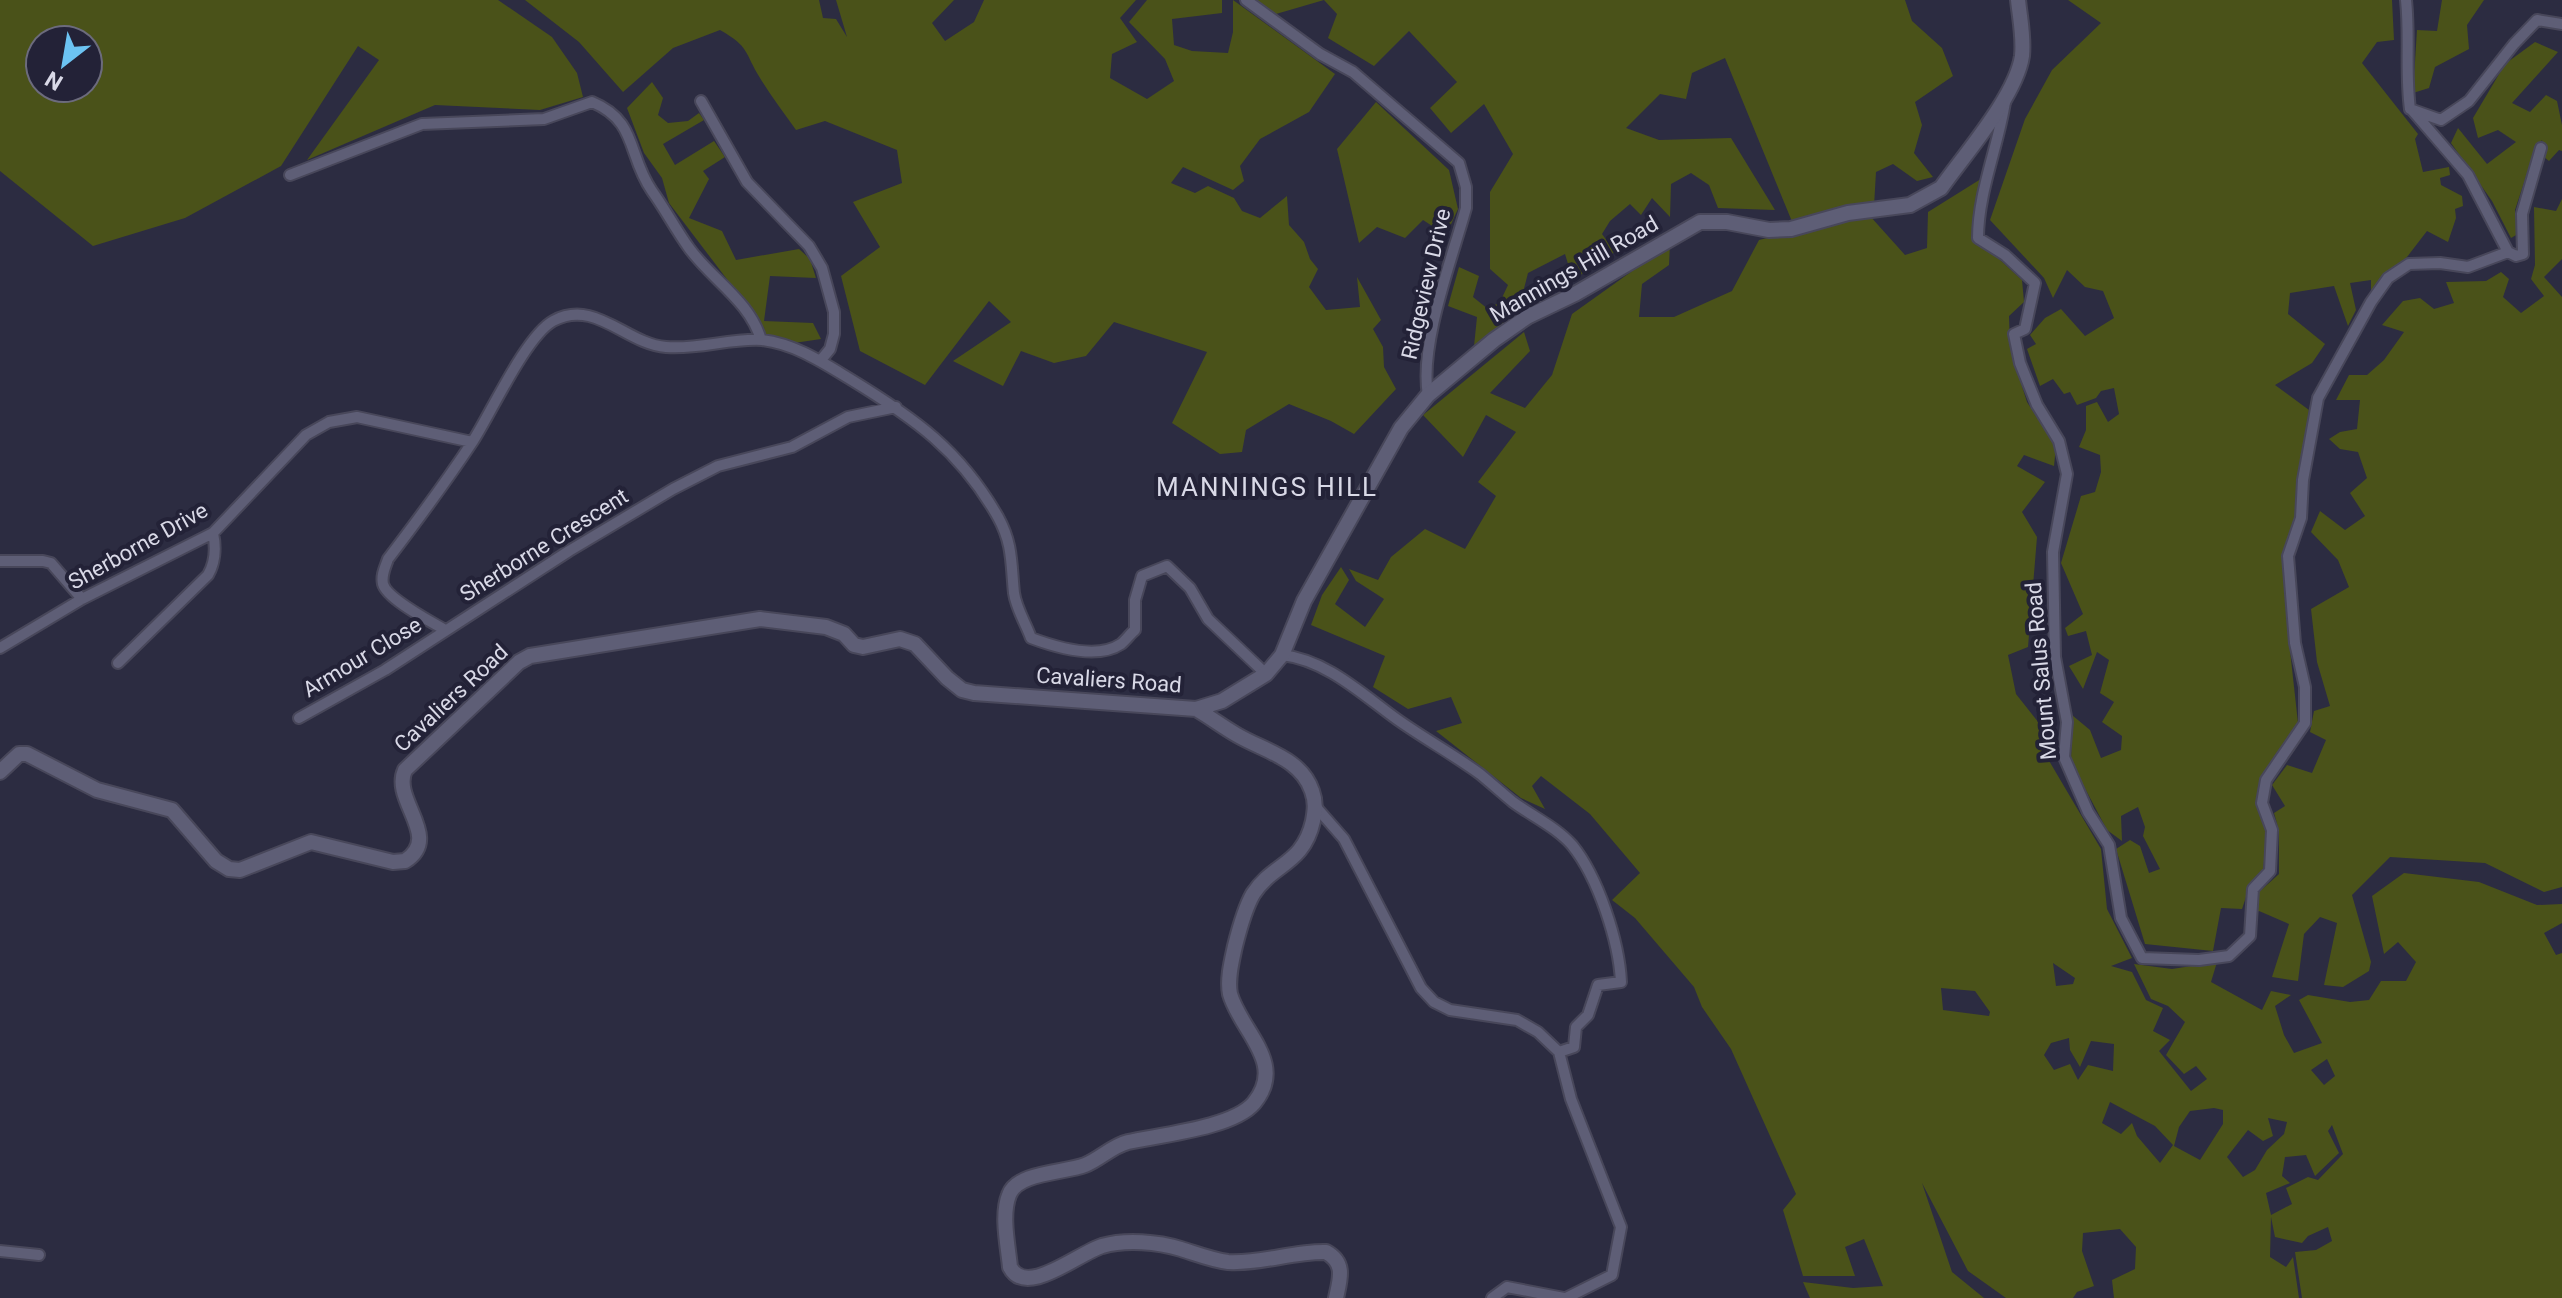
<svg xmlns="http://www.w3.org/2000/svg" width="2562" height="1298" font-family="Roboto,sans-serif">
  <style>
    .green { fill: #4a5219; fill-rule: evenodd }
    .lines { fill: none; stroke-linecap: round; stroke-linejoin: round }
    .street-casing { stroke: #48475a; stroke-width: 14 }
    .secondary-casing { stroke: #48475a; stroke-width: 18 }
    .street { stroke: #5e5e76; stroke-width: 10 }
    .secondary { stroke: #5e5e76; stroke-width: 14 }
    .labels { text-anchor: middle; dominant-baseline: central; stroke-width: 8; stroke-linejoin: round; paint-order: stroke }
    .street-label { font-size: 22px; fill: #d9d9e7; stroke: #232237 }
    .quarter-label { font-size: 26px; letter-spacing: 2px; fill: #d9d9e7; stroke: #232237 }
  </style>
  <rect width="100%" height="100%" fill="#2c2c41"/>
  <path class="green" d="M0 0H498L552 37 577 73 583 97 540 110 435 105 307 160 379 60 358 46 281 166 185 218 93 246 0 171ZM40 40H88V88H40Z
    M525 0H819L823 18 836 19 847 37 836 0H954L932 23 945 41 974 22 984 0H1136L1120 18 1137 42 1112 54 1110 78 1147 99 1174 81 1165 59 1129 22 1147 0H1222V13L1172 19 1174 45 1192 51 1228 53 1233 32V0L1335 74 1309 112 1260 139 1240 166 1244 181 1233 190 1183 167 1171 183 1195 193 1208 186 1234 198 1242 211 1260 218 1287 196 1289 225 1304 242 1310 259 1318 269 1309 287 1326 310 1360 307 1357 277 1381 320 1373 329 1383 347 1384 367 1396 389 1354 434 1331 421 1289 404 1246 430 1242 452 1220 454 1172 423 1207 352 1114 322 1086 356 1054 363 1021 351 1003 386 953 361 1011 322 989 301 925 385 860 351 841 276 880 247 853 202 902 183 897 150 825 121 796 130C784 113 771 96 760 78 744 52 750 47 720 30L673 48 623 92 579 42Z
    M1256 0H1905L1912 21 1942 48 1953 76 1915 102 1922 125 1914 153 1933 177 1917 181 1893 164 1876 172 1874 206 1793 224 1725 58 1692 73 1686 99 1660 94 1626 128 1659 140 1731 138 1775 210 1718 208 1709 185 1691 173 1671 184 1670 217 1652 198 1641 215 1630 204 1610 221 1602 234 1615 252 1573 280 1565 254 1528 273 1517 316 1474 346 1477 317 1448 306 1459 267 1479 276 1473 297 1488 309 1500 302 1508 285 1490 269V192L1513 154 1484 104 1451 133 1430 108 1457 82 1409 31 1374 66 1328 38 1337 14 1324 0 1276 14Z
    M2068 0H2392L2394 40 2377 42 2362 63 2418 134 2415 139 2423 172 2449 167 2450 175 2440 178 2441 185 2462 196 2463 206 2455 209 2456 218 2448 242 2427 231 2407 257 2371 292V280L2350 283 2356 310 2348 326 2334 286 2290 293 2288 314 2325 344 2312 363 2275 385 2309 410 2295 520 2284 555 2287 623 2298 723 2260 782 2257 801 2268 832 2263 869 2249 888 2242 909 2221 908 2213 951 2145 944 2116 849 2130 840 2140 846 2149 873 2160 869 2143 836 2145 827 2138 807 2121 816 2122 841 2107 830 2071 762 2072 715 2090 730 2101 758 2121 750 2122 736 2102 722 2114 702 2100 693 2109 660 2097 652 2083 689 2069 666 2092 655 2086 631 2068 636 2065 628 2083 614 2061 563 2081 496 2095 492 2101 472 2100 455 2079 447 2086 430V406L2097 402 2108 422 2119 414 2114 388 2101 391 2096 398 2077 405 2070 392 2064 394 2053 379 2040 386 2027 349 2036 344 2030 335 2045 318 2061 309 2085 336 2114 318 2103 291 2085 287 2067 270 2053 298 2044 278 1990 220 2025 119 2052 70 2101 23Z
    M2442 0H2484L2467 25 2469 49 2435 67 2429 88 2413 93 2417 30 2437 31Z
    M2535 42 2558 52 2512 103 2530 112 2546 95 2557 101 2562 125V151L2559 150 2549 161 2544 157 2542 140 2535 149 2515 210 2518 234 2511 238 2492 201 2451 143 2458 128 2487 164 2516 142 2498 130 2478 138 2473 118 2505 64Z
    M652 82 663 98 658 115 668 123 688 121 699 113 704 120 663 144 675 165 714 141 725 157 703 171 709 179 689 218 722 231 736 260 799 249 810 259 816 278 770 276 764 321 813 323 821 339 794 343 765 336 764 328 669 203 662 178 644 153 627 108Z
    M1376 102 1449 170 1458 209 1446 235 1423 220 1405 238 1377 227 1359 243 1337 149Z
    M1984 177C1966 241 1978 238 2022 280L2024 302 2009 316 2010 348 2027 402 2056 447 2054 466 2024 455 2017 466 2045 482 2022 512 2037 537 2028 647 2008 655 2016 694 2043 728 2048 759 2101 849 2107 909 2132 958 2111 966 2132 972 2146 1000 2163 1008 2153 1031 2170 1040 2159 1051 2191 1091 2207 1079 2196 1066 2184 1074 2166 1055 2185 1022 2168 1006 2151 999 2134 964 2172 969 2217 962 2211 982 2262 1010 2271 991 2291 995 2275 1006 2284 1035 2294 1053 2322 1043 2299 1000 2308 995 2350 1002 2369 1000 2381 981H2406L2416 962 2398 942 2384 954 2372 896 2404 873 2479 882 2537 905 2562 904V923L2544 933 2556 955 2562 953V1298H2302L2295 1252 2316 1250 2332 1241 2328 1227 2308 1236 2302 1243 2275 1237 2271 1217 2270 1257 2286 1267 2293 1257 2299 1298H2114L2112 1280 2135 1269 2136 1247 2120 1229 2083 1233 2082 1251 2094 1286 2077 1292 2073 1298H2006L1968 1271 1922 1183 1952 1272 1984 1298H1810L1803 1282 1853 1288 1883 1286 1864 1239 1845 1247 1855 1276H1803L1783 1210 1796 1194 1731 1049 1702 1007 1694 987 1635 918 1612 900 1640 873 1590 814 1541 776 1532 786 1545 809 1521 798 1436 731 1462 723 1451 697 1408 709 1373 687 1385 656 1311 625 1322 595 1341 567 1349 580 1335 604 1365 627 1384 599 1356 581 1349 569 1378 580 1391 557 1425 529 1465 549 1496 496 1478 482 1516 432 1486 415 1463 457 1423 415 1524 332 1530 351 1490 393 1525 408 1552 375 1572 314 1670 244 1669 265 1642 284 1639 317H1674L1732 291 1759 240 1857 215 1870 216 1905 255 1927 248 1928 212ZM2053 963 2075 978 2073 984 2056 986ZM1941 988 1975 991 1990 1012 1989 1016 1943 1010ZM2069 1038 2070 1050 2080 1067 2091 1041 2114 1044 2113 1071 2088 1065 2078 1080 2070 1064 2054 1070 2044 1055 2051 1043ZM2327 1059 2335 1076 2324 1085 2311 1070ZM2110 1102 2155 1126 2173 1145 2160 1163 2137 1136 2132 1123 2121 1134 2102 1123ZM2214 1108 2223 1110V1124L2200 1160 2174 1146 2179 1127 2190 1111ZM2268 1118 2287 1122 2284 1134 2267 1150 2255 1170 2243 1177 2227 1157 2248 1130 2263 1141 2273 1136ZM2332 1125 2343 1154 2318 1180 2308 1177 2286 1188 2292 1204 2271 1215 2266 1193 2290 1183 2282 1176 2285 1157 2306 1155 2315 1176 2339 1153 2328 1131Z
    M2562 199V259L2544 277 2562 297V887L2544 892 2485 863 2390 857 2352 895 2371 962 2369 971 2343 987 2324 985 2337 923 2320 917 2304 934 2298 981 2272 977 2289 924 2259 911 2253 916 2259 892 2279 874V831L2274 813 2285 806 2272 785 2287 765 2312 773 2326 740 2310 732 2314 711 2330 706 2317 662 2311 609 2349 587 2338 560 2311 532 2320 511 2345 530 2365 516 2350 493 2367 478 2358 452 2340 449 2329 439 2340 432 2357 429 2360 400H2336L2349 375H2367L2384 360 2404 332 2382 325 2403 301 2420 298 2434 309 2454 303 2446 282 2486 281 2501 272 2509 279 2503 297 2521 313 2544 296 2531 279 2535 265 2534 207 2556 211Z"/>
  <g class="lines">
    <g class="street-casing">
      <path id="street" d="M1246 0 1320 54 1353 72 1459 163 1466 187V208C1452 259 1419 345 1428 395
        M2406 0C2410 37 2405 72 2410 109L2441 120 2469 101 2514 44 2537 20 2562 24
        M701 101 747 182 809 246 822 268 834 312V334L830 349 821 360
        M2005 102C1998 147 1978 193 1978 238L2005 255 2035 283 2025 329 2014 334 2020 363 2037 405 2059 441 2067 474 2053 552 2055 657 2067 722 2064 757 2088 812 2109 845 2121 918 2142 958 2199 960 2229 956 2250 936 2253 889 2270 871 2272 830 2262 803 2266 780 2305 723V687L2295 643 2288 556 2301 518 2303 480 2318 398 2371 302 2388 278 2409 264 2440 263 2468 267 2508 252
        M2412 110 2468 175 2508 252 2516 256 2523 254 2522 214 2541 148
        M290 175 422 124 544 119 592 102C638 121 627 155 652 191 665 209 676 230 689 248 712 280 750 301 761 340
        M0 561H43L51 563 82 599
        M445 630C430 621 387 599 383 584 381 575 385 568 388 559 417 521 446 482 473 441 491 413 526 336 553 321 595 298 626 344 666 347 698 350 730 338 762 340 795 344 822 362 850 379 914 418 960 450 998 517 1013 544 1011 564 1014 593 1016 608 1026 624 1031 638 1055 647 1097 660 1121 644 1126 640 1130 634 1135 630V600L1142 576 1167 566 1190 588 1208 619 1266 674
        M0 648 82 599 213 533 306 435 329 422 357 417 472 442
        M1282 655C1327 660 1363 695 1398 720 1425 739 1454 755 1480 774 1491 783 1502 793 1513 802 1532 816 1556 827 1572 845 1598 877 1619 941 1621 982L1598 985 1588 1015 1576 1027 1574 1047 1559 1052
        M118 663 208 575C215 563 216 547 213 533
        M299 718 385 670 569 551 673 489 718 466 792 447 848 417 896 407
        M1316 807 1344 839 1421 988 1434 1002 1450 1010 1517 1020 1538 1032 1559 1052 1571 1099 1621 1227 1612 1275 1566 1298
        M0 1251 39 1255
        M1492 1298 1507 1287 1564 1298"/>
    </g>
    <g class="secondary-casing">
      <path id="secondary" d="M1196 709C1210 717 1223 727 1237 735 1264 751 1301 758 1312 791 1316 802 1315 810 1313 821 1303 865 1273 863 1253 894 1245 908 1239 930 1235 946 1232 960 1227 979 1230 994 1241 1032 1287 1063 1254 1103 1233 1128 1159 1135 1128 1142 1112 1146 1100 1159 1085 1165 1064 1173 1017 1172 1009 1195 1001 1215 1008 1246 1010 1267 1026 1298 1077 1254 1102 1246 1126 1239 1158 1242 1181 1249 1197 1254 1212 1260 1228 1262 1261 1264 1294 1251 1326 1252 1346 1263 1340 1279 1336 1298
        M0 772 19 754H27L97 790 172 810 216 861 229 869 240 870 311 842 393 862 405 861C443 837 391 800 405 770L519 662 530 656 760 619 826 627 844 634 854 645 863 647 900 639 915 644 947 678 962 690 974 693 1196 709 1222 701 1266 674 1282 655 1304 601 1401 428 1428 395 1494 340 1527 317 1575 294 1700 222H1727L1769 230 1791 229 1848 213 1910 205 1941 188C1965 154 2016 96 2022 56 2024 37 2020 19 2018 0"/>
    </g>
    <use href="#street" class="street"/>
    <use href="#secondary" class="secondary"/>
  </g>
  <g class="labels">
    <g class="street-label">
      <text transform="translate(1574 269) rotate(-30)">Mannings Hill Road</text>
      <text transform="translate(1426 284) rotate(-77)">Ridgeview Drive</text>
      <text transform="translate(544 545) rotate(-32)">Sherborne Crescent</text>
      <text transform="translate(138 546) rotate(-29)">Sherborne Drive</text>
      <text transform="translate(362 657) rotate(-31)">Armour Close</text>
      <text transform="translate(2041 671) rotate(-95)">Mount Salus Road</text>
      <text transform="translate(1109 680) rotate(4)">Cavaliers Road</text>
      <text transform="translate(451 698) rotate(-43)">Cavaliers Road</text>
    </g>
    <g class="quarter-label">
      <text x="1267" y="487">MANNINGS HILL</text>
    </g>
  </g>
  <g transform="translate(64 64) rotate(211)"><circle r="38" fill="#232237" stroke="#6c6b7d" stroke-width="2"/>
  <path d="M0-6L14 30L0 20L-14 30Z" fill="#6cc3f2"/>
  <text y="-12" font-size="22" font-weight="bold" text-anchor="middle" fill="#d9d9e7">N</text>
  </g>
</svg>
